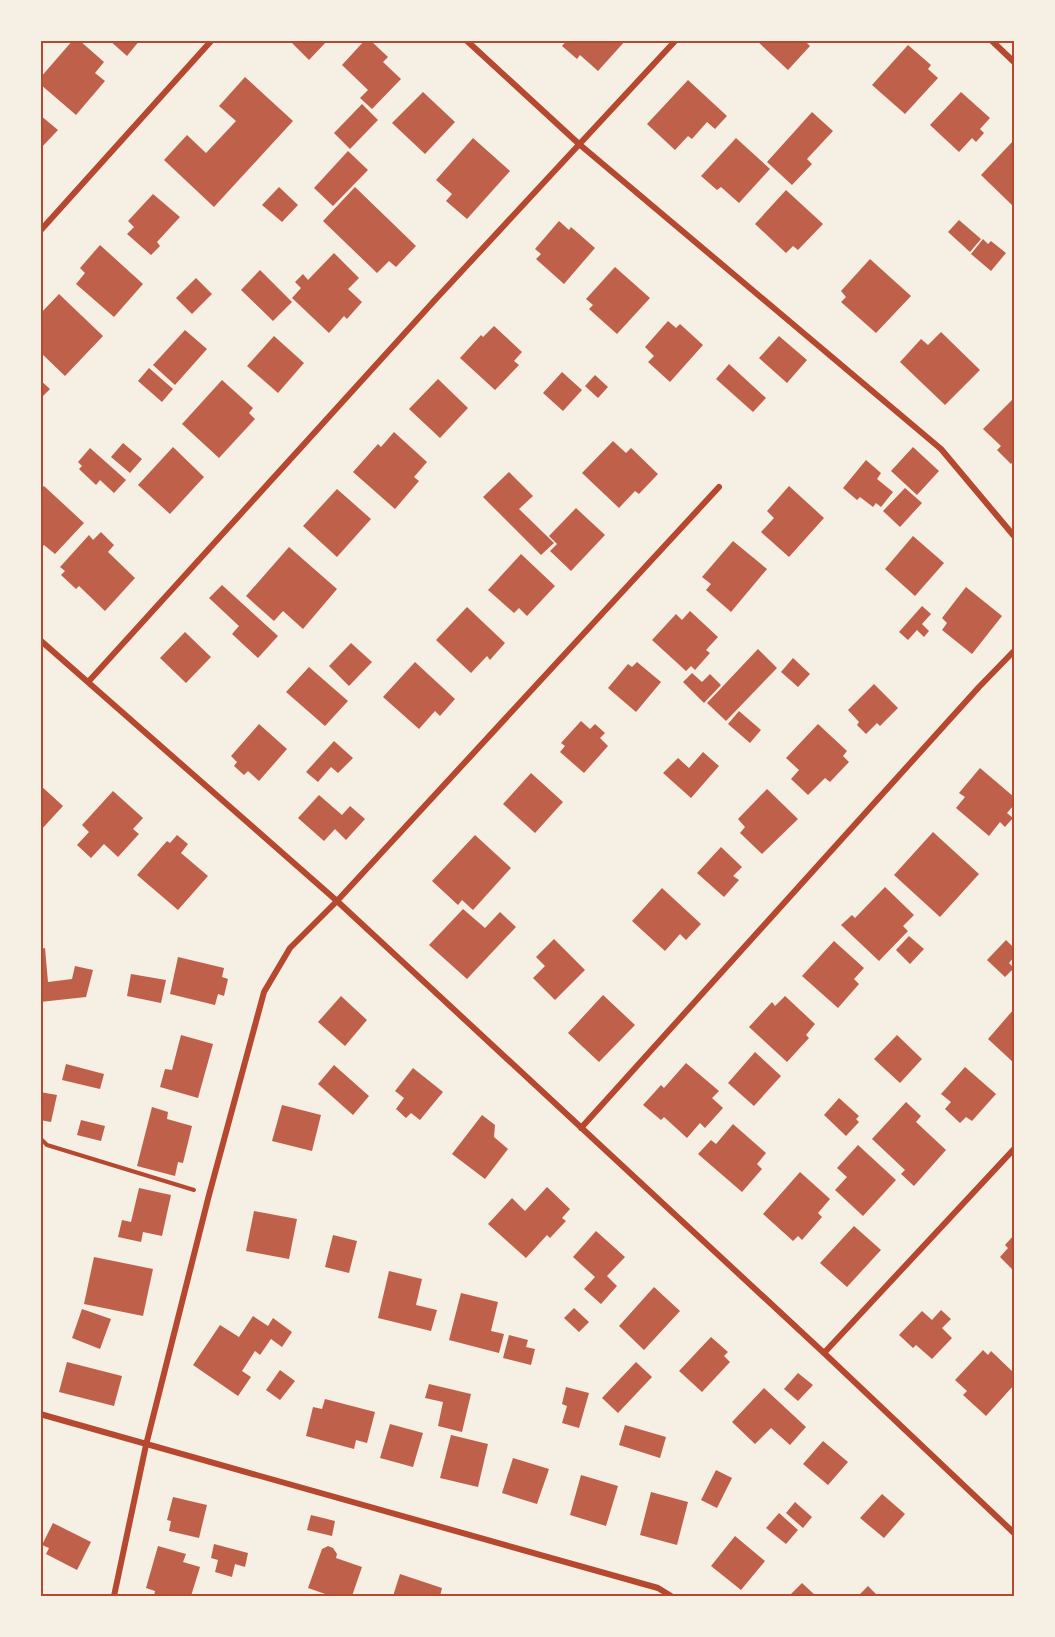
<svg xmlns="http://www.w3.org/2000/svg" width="1055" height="1637" font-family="Arial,sans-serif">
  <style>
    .building { fill: #bf614a }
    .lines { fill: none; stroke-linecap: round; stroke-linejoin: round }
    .path { stroke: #b5482f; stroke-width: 4 }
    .minor { stroke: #b5482f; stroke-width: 6 }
    .neatline { fill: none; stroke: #b5482f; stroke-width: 2 }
  </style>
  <rect width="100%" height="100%" fill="#f6efe4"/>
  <path class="building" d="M73 40H79L104 62 95 73 105 81 76 115 40 84V78Z
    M109 40H140L127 56Z
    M289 40H328L309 60Z
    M365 40H370L388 57 383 62 401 79 372 109 360 98 368 90 342 65Z
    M567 40H626L598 71 580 55 577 59 562 46Z
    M756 40H804L810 46 788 70Z
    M908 45 931 65 928 69 938 78 905 114 872 85Z
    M245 77 293 121 214 207 164 160 187 135 206 153 236 121 219 106Z
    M688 80 727 116 715 129 707 122 692 139 688 136 675 150 647 124Z
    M423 92 455 122 425 154 392 123Z
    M961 92 990 118 980 129 984 133 976 142 972 138 959 152 930 125Z
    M362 104 378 120 350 149 334 133Z
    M812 112 833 131 807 159 812 164 792 185 767 162Z
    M40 115 58 130 40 149Z
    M473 138 510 171 467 219 446 201 452 194 436 180Z
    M736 138 770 169 739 203 721 187 717 190 701 176Z
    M1013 141 1014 142V207L981 175Z
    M348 151 368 170 333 206 314 188Z
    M279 187 298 205 282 222 262 205Z
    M355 187 416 246 396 267 389 261 377 273 323 221Z
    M786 190 823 224 798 250 793 246 786 253 755 224Z
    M153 194 180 217 157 242 160 246 151 255 127 234 134 227 128 221Z
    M959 220 981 239 970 252 948 232Z
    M559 221 569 230 571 227 595 248 564 284 536 259 541 254 535 249Z
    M983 239 988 244 991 241 1006 253 991 271 971 254Z
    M100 245 143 284 114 317 76 284 85 273 80 268Z
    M334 253 359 278 348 289 362 302 347 319 344 316 329 333 292 298 301 288 295 282 303 274 308 280Z
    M870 259 911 296 876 333 841 302 846 297 841 291Z
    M615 267 650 298 617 334 589 309 593 305 586 299Z
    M260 270 292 302 273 321 241 290Z
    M196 278 212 294 192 314 176 298Z
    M59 294 103 336 65 376 40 352V314Z
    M668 321 676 328 680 324 703 345 670 382 648 362 654 356 645 347Z
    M494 326 522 352 514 361 519 365 495 390 460 358 481 335 483 337Z
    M185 330 207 349 175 385 153 365Z
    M941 332 980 370 945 405 900 362 921 339 928 345Z
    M274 336 304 363 278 393 247 366Z
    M779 336 807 360 787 383 759 358Z
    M729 364 766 398 753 412 716 379Z
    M149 368 173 389 162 402 138 381Z
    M562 372 582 390 563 411 543 393Z
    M595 375 608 387 598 398 585 386Z
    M438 379 468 408 440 438 409 409Z
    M40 380 50 389 40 399Z
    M222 380 253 408 249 413 255 419 219 458 182 424Z
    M1014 398V460L1011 464 997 450 1001 446 983 429Z
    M394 432 427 462 414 477 419 481 395 509 353 472 378 444 381 447Z
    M613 441 626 453 631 448 658 474 639 494 635 491 619 508 582 473Z
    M123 443 142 459 130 473 111 457Z
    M173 447 204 477 170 514 138 485Z
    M913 447 939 471 917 495 891 471Z
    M90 448 126 480 114 493 100 480 96 485 79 469 82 466 78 462Z
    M866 460 881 473 877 479 893 492 881 507 876 503 873 507 860 497 857 500 843 488Z
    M509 472 533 496 519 509 554 543 541 555 483 497Z
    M44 486 84 523 55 554 44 545 40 549V489Z
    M789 486 824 518 789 557 761 532 774 518 767 511Z
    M905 488 922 503 900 527 883 511Z
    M337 489 371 519 337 557 303 526Z
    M576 508 605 535 571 571 550 551 557 544 549 536Z
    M101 532 114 545 108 552 135 578 105 611 79 586 76 589 61 575 65 571 60 567 89 535 93 540Z
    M913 536 944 563 915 596 885 569Z
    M733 541 767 569 731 612 706 590 711 584 702 577Z
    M289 547 337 589 303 629 283 611 274 621 246 596Z
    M521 554 555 586 527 616 519 608 514 613 488 590Z
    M222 585 278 636 258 658 232 634 239 626 209 598Z
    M966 587 1002 616 972 654 942 630 947 623 942 618Z
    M922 606 931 614 922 624 929 631 924 637 917 630 908 640 899 632Z
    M467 607 505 643 490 660 487 656 471 673 436 640Z
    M690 611 718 637 706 650 710 653 695 670 691 666 686 671 652 640 676 614 682 620Z
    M185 632 211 657 186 683 160 658Z
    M351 643 372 662 349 686 329 666Z
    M758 649 777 668 726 721 707 703Z
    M793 658 810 674 798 687 781 672Z
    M415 662 455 699 440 716 435 711 419 729 383 697Z
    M637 662 661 682 636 712 608 688 628 664 632 667Z
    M309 667 348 701 325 726 286 692Z
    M692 673 702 682 710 674 721 685 704 703 683 682Z
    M874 684 898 708 880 726 877 723 866 734 857 725 859 722 848 710Z
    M739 711 761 730 750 743 728 724Z
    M581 721 590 729 595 724 605 733 600 738 608 746 584 773 560 752 565 746 561 743Z
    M259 724 287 749 259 781 248 771 244 775 234 766 237 762 231 756Z
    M818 724 847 751 843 756 849 762 830 782 825 778 808 795 791 779 799 770 786 758Z
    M334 741 353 758 338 773 331 767 318 782 306 772Z
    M703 752 719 766 691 798 663 773 678 758 689 768Z
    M980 768 1014 797V805L1007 813 1013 818 1005 827 1000 822 989 836 956 808 965 797 959 793Z
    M531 773 563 802 535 833 503 804Z
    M40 785 63 806 40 831Z
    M767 789 798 819 762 854 740 833 745 827 738 819Z
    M113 791 143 818 133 829 139 834 118 857 104 844 91 858 77 845 89 832 82 825Z
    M319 795 342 815 350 806 365 819 346 840 335 829 324 841 298 818Z
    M933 832 979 874 940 917 894 875Z
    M177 835 188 844 181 853 208 876 178 910 137 875 167 841 170 843Z
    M475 835 511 868 473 910 462 900 458 905 432 881Z
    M721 847 742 867 733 876 739 880 724 897 697 873Z
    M885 887 914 915 903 926 908 931 879 961 841 925 852 915 855 918Z
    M662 888 701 924 686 940 680 934 665 951 632 921Z
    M463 909 485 928 500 912 516 927 467 979 429 945Z
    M909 936 924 949 910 964 896 950Z
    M554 939 585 970 555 1000 533 978 545 966 536 957Z
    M1006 940 1014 948V957L1009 963 1014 968 1005 977 987 960Z
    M834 941 864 968 854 979 859 984 838 1008 802 976Z
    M45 948 48 982 72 979 75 966 93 970 86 997 40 1002V949Z
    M178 957 224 968 222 977 228 979 224 996 218 994 215 1005 170 994Z
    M131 974 166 980 161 1003 127 996Z
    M603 995 635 1025 599 1062 568 1033Z
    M341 996 367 1020 345 1046 318 1022Z
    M785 996 815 1024 806 1035 809 1038 787 1062 749 1027 772 1002 775 1006Z
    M1014 1009V1063L988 1039Z
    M181 1035 213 1044 198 1098 160 1087 165 1069 172 1070Z
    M897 1035 922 1059 900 1083 874 1059Z
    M755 1052 781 1076 754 1106 728 1083Z
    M686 1063 719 1091 712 1098 723 1108 705 1128 700 1123 687 1138 664 1117 661 1120 643 1105 661 1085 664 1088Z
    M66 1064 104 1074 100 1089 62 1080Z
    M334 1065 369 1096 353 1115 318 1084Z
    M965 1067 996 1094 972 1121 966 1117 960 1123 945 1109 951 1102 941 1094Z
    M413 1068 443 1092 420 1120 411 1113 406 1118 396 1109 404 1098 395 1091Z
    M40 1092 57 1095 51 1122 40 1120Z
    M839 1098 859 1116 856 1119 859 1122 846 1136 824 1115Z
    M906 1102 921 1116 916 1122 946 1150 914 1186 901 1174 905 1170 872 1139Z
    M282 1105 321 1115 312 1151 272 1141Z
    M152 1107 168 1112 167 1119 192 1126 183 1163 178 1162 175 1176 137 1166Z
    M482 1115 495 1125 494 1137 508 1149 485 1179 452 1154Z
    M81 1120 105 1126 101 1141 77 1135Z
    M733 1124 766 1153 757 1164 762 1169 742 1192 698 1154 711 1140 716 1144Z
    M858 1145 896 1180 863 1216 835 1190 847 1177 837 1168Z
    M800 1172 830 1199 818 1213 822 1217 802 1240 798 1236 793 1241 763 1214Z
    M547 1187 570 1209 562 1218 566 1221 550 1238 547 1235 526 1258 488 1224 512 1198 525 1211Z
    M139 1188 171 1195 162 1236 143 1232 141 1242 118 1237 122 1220 131 1222Z
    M254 1211 297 1219 289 1259 246 1251Z
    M854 1226 881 1250 847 1287 820 1263Z
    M596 1231 625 1257 607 1276 617 1286 601 1304 584 1289 595 1277 573 1257Z
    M333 1235 357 1241 349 1273 325 1267Z
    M1014 1235V1271L1000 1257 1008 1248 1005 1245Z
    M94 1257 153 1269 143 1316 84 1304Z
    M389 1271 422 1279 416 1305 437 1310 431 1331 378 1318Z
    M654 1287 680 1311 644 1350 619 1326Z
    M461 1293 498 1302 491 1331 504 1334 499 1353 449 1340Z
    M574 1308 589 1322 579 1332 564 1318Z
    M82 1309 111 1319 100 1349 72 1338Z
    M941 1310 951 1319 942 1328 952 1338 932 1359 916 1345 913 1348 899 1335 922 1311 932 1320Z
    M253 1316 268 1326 273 1318 292 1332 282 1347 271 1339 260 1355 255 1351 242 1371 251 1377 238 1396 193 1365 220 1325 239 1337Z
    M509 1335 528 1340 526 1347 535 1349 531 1365 503 1358Z
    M711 1337 728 1352 724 1356 730 1362 702 1392 679 1371Z
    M983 1350 988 1355 991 1351 1014 1373V1385L986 1416 963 1395 967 1391 955 1380Z
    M67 1362 122 1376 114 1406 59 1392Z
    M636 1362 652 1377 618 1413 602 1398Z
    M280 1370 295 1381 280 1400 266 1390Z
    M798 1373 813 1385 798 1401 784 1389Z
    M429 1384 471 1394 462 1432 438 1426 443 1402 425 1398Z
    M566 1387 589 1393 579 1428 562 1423 567 1406 562 1404Z
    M764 1388 806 1427 790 1445 771 1428 755 1444 732 1422Z
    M325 1399 375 1412 367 1443 356 1440 354 1449 306 1436 313 1407 322 1409Z
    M390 1424 423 1433 413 1467 380 1458Z
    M625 1425 666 1437 660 1458 619 1445Z
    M451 1435 488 1444 478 1487 440 1478Z
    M823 1441 848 1462 828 1485 803 1464Z
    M513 1458 549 1469 537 1504 502 1493Z
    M716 1470 732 1478 717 1508 701 1500Z
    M581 1475 618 1486 606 1526 570 1515Z
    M651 1492 688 1502 677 1545 640 1535Z
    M882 1494 905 1514 884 1538 860 1518Z
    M173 1497 207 1505 199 1538 169 1531 171 1521 167 1520Z
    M795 1502 812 1517 803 1528 786 1513Z
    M779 1513 798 1530 786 1544 766 1528Z
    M311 1515 335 1521 332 1536 307 1530Z
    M53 1523 91 1542 77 1570 46 1554 49 1548 42 1545Z
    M735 1536 765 1561 741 1590 711 1566Z
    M214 1544 248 1553 245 1567 235 1564 232 1577 215 1572 218 1560 211 1558Z
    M158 1546 186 1554 183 1562 200 1567 191 1596H154L155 1591 146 1588Z
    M328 1546 333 1548 337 1554 336 1558 362 1567 352 1596H331L308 1588 322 1549Z
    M400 1574 442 1588 440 1596H393Z
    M802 1583 816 1596H789Z
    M868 1586 878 1596H858Z"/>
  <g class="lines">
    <path class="path" d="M40 1138 47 1145 194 1190"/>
    <path class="minor" d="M466 40 579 144 941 449 1014 536
      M991 40 1014 62
      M40 231 212 40
      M40 640 337 901 824 1353 1014 1533
      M89 681 434 301 676 40
      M581 1128 979 687 1014 651
      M824 1353 1014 1149
      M40 1414 658 1588 671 1596
      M114 1596 146 1445 209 1195 264 992 290 948 337 901 719 487"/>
  </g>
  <rect width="1055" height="1637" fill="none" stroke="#f6efe4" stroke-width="84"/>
  <rect x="42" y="42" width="971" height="1553" class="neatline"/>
</svg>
